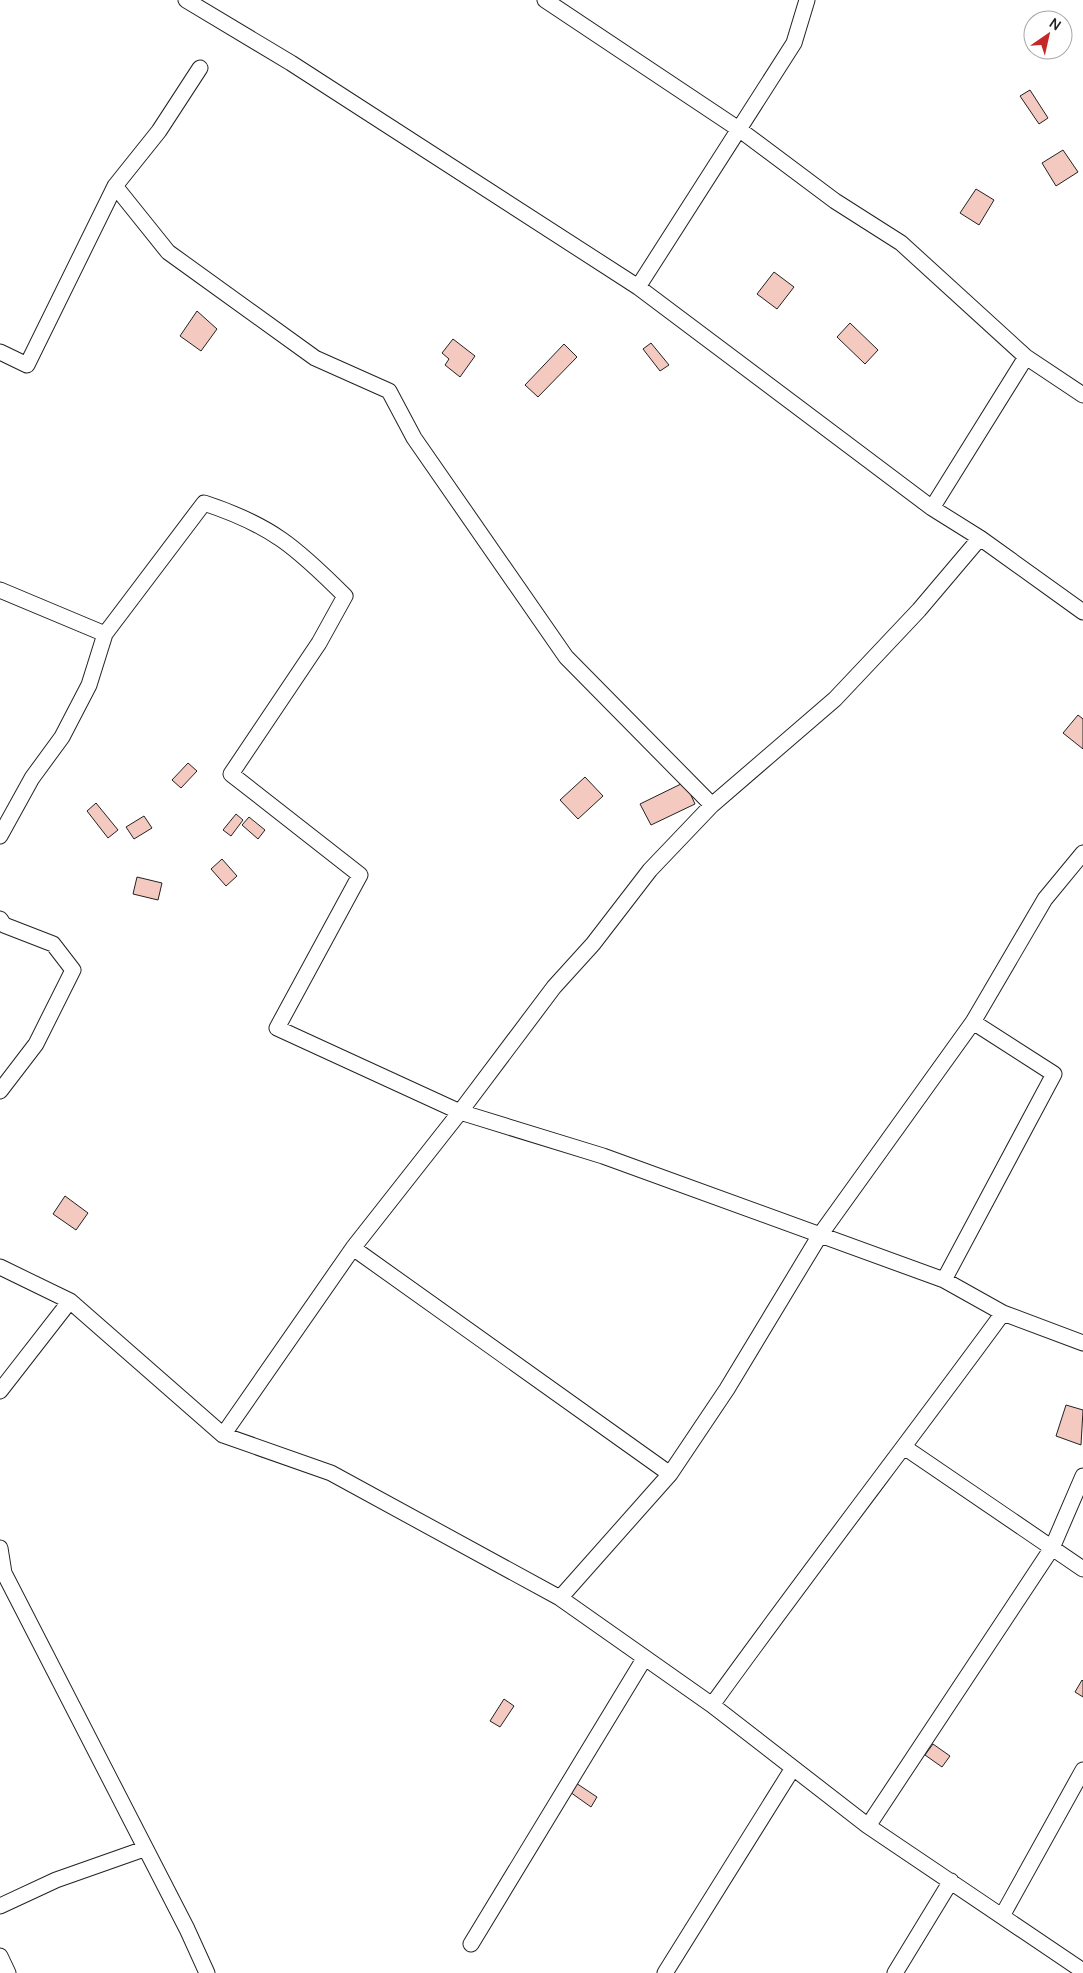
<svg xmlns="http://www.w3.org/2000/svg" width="1083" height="1973" font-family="Manrope,sans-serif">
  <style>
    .building { fill: #f3c9c0; stroke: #222 }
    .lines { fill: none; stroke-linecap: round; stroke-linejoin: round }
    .street-casing { stroke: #222; stroke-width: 17 }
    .street { stroke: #fff; stroke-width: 15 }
  </style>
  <rect width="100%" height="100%" fill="#fff"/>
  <path class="building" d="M1030 90 1048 118 1039 124 1020 96Z
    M1063 150 1078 172 1056 186 1042 163Z
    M976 189 994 200 979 225 960 213Z
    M774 272 794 287 777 309 757 294Z
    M197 311 217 329 201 351 180 336Z
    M850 323 878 350 865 364 837 337Z
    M453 339 475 356 460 377 445 365 449 359 442 353Z
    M651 343 669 365 660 371 643 349Z
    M564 344 577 357 538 397 525 385Z
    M1078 715 1083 719V749L1063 733Z
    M188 763 197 771 181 788 172 780Z
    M585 777 603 796 578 819 560 800Z
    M685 782 695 804 651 825 640 804Z
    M96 803 118 830 108 838 87 811Z
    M236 814 243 820 231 836 223 830Z
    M144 816 152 828 134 839 126 827Z
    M249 817 265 830 258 839 242 825Z
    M222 859 237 876 226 886 211 869Z
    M137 877 162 883 158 900 133 894Z
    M65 1196 88 1213 76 1230 53 1214Z
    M1066 1405 1083 1410 1081 1445 1056 1436Z
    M1082 1680 1083 1681V1697L1075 1692Z
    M504 1699 514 1706 500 1727 490 1721Z
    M933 1744 950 1756 942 1767 925 1755Z
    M576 1783 597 1797 591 1807 570 1792Z"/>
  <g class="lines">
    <g class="street-casing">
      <path id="street" d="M186 0 291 63 638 287 932 508 980 538
        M545 0 740 130 835 201 901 243 1026 357 1083 395
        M115 186 168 252 315 358 389 391 414 438 566 657 712 805 835 699 919 610 980 538 1083 612
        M638 287 794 43 807 0
        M0 352 27 365 115 186 159 131 200 68
        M932 508 1026 357
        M0 590 105 634
        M0 836 32 778 62 737 89 685 105 634 204 503C271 525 296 547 345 596L319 643 231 774 360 875 277 1028 460 1112 603 1156 944 1280 1003 1313 1083 1343
        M0 919 4 925 53 944 73 970 36 1044 0 1091
        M353 1248 670 1474 560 1598
        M0 1267 70 1301 223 1435 331 1473 560 1598 712 1705 868 1826 1083 1971
        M944 1280 1054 1074 973 1022
        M0 1391 70 1301
        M223 1435 353 1248 460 1112 554 987 593 944 650 870 712 805
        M904 1447 1083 1569
        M670 1474 727 1389 820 1235 973 1022 1045 899 1083 853
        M0 1548 4 1573 187 1929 207 1973
        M712 1705C807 1573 907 1444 1003 1313
        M868 1826 1052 1548 1083 1476
        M0 1906 56 1880 144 1849
        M1002 1916 1083 1770
        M471 1944 644 1659
        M0 1956 8 1973
        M665 1973 793 1768
        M895 1973 951 1881"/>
    </g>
    <use href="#street" class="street"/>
  </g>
  <g transform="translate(1048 35) rotate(34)"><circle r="24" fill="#ffffff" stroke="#a7a7a7"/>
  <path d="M0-4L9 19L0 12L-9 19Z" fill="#c62828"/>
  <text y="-8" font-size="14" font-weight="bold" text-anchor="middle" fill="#222222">N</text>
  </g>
</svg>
